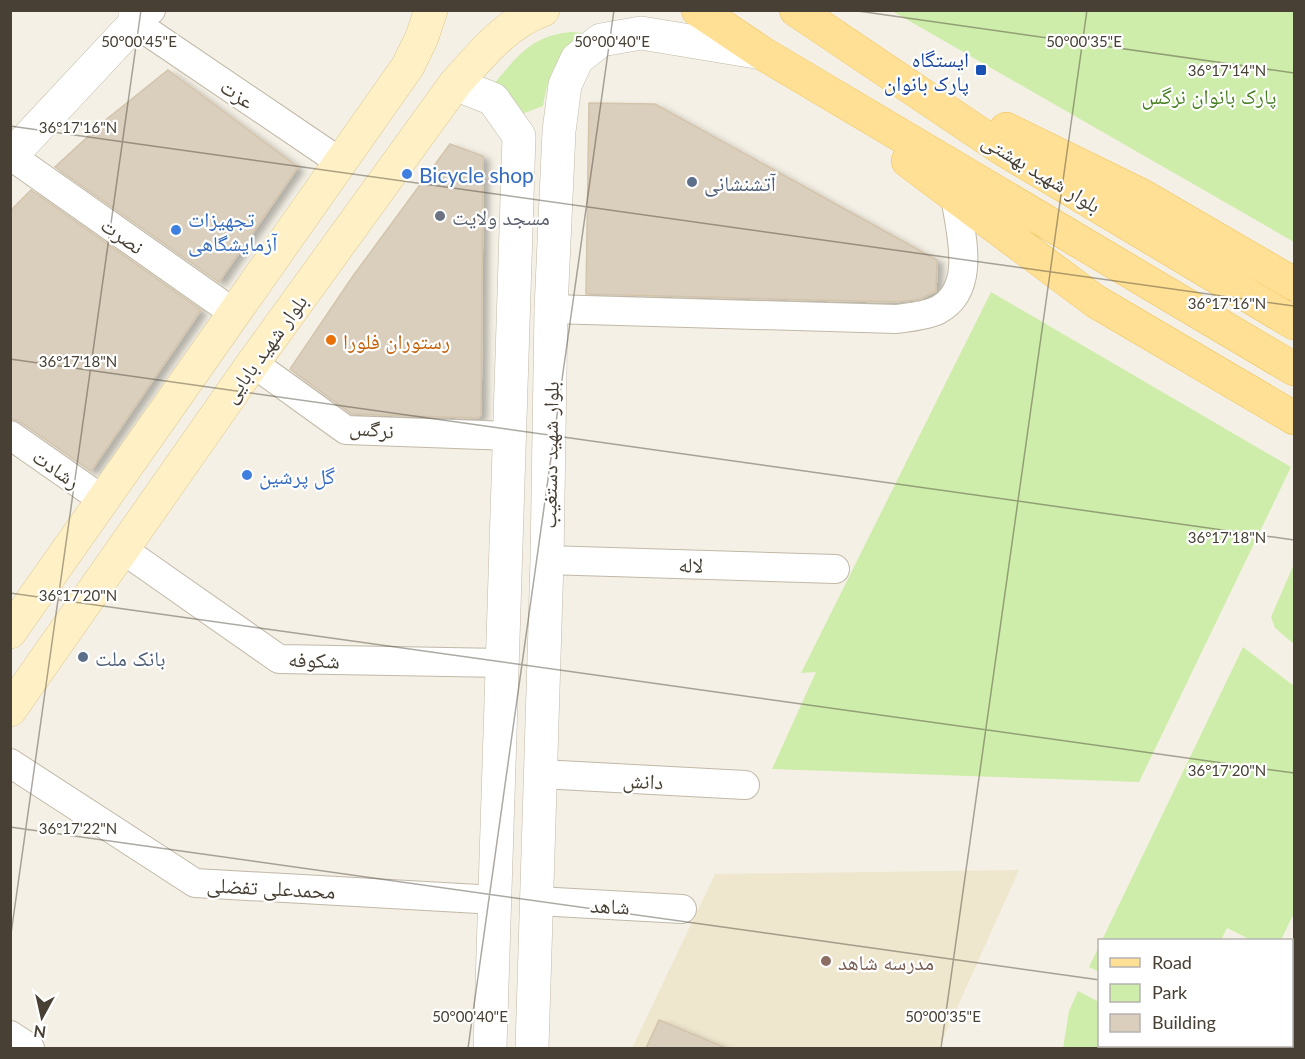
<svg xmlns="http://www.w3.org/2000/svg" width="1305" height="1059" font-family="Lato,'Noto Naskh Arabic',sans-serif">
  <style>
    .education { fill: #efe6ce }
    .green { fill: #cfedaa }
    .building { fill: #dacebd; stroke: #d3c4ac; stroke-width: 1.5; filter: url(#shadow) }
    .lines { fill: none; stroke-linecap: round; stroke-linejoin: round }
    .minor-casing { stroke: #c1b8a7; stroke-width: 30 }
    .tertiary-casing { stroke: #c1b8a7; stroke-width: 34 }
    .secondary-casing { stroke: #ddc892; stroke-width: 34 }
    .primary-casing { stroke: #f0c258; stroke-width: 34 }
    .minor { stroke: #fff; stroke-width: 28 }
    .tertiary { stroke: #fff; stroke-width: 33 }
    .secondary { stroke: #fff1c5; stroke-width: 33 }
    .primary { stroke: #ffe094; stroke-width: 33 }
    .ticks { fill: none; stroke: #484034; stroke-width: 1.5; stroke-opacity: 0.45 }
    .transit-dot { fill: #1a4fb4; stroke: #fff; stroke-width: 2 }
    .shop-dot { fill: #3f7fe0; stroke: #fff; stroke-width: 2 }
    .service-dot { fill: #5c6f8a; stroke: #fff; stroke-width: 2 }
    .worship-dot { fill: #6b7280; stroke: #fff; stroke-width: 2 }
    .food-dot { fill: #e8710a; stroke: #fff; stroke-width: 2 }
    .education-dot { fill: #8d6e63; stroke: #fff; stroke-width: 2 }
    .labels { text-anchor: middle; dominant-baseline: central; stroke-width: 4.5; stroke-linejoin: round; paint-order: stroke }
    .transit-label { font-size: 21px; fill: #164399; stroke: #fff; text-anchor: end }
    .street-label { font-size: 21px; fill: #484034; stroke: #fff }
    .park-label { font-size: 21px; fill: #458021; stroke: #fff }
    .shop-label { font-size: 21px; fill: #366cbe; stroke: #fff; text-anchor: start }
    .service-label { font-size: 21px; fill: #4e5e75; stroke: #fff; text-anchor: start }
    .worship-label { font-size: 21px; fill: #5b616d; stroke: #fff; text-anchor: start }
    .food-label { font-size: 21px; fill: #c56008; stroke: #fff; text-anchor: start }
    .education-label { font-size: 21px; fill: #785e54; stroke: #fff; text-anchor: start }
    .ticks-label { font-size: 15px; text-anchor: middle; fill: #484034; stroke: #fff; stroke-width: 4.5; stroke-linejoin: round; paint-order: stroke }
  </style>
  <defs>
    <filter id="shadow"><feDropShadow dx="6" dy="4" stdDeviation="3" flood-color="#0004"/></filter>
  </defs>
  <rect width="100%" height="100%" fill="#f4f0e5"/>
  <path class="education" d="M1019 870 939 1048H632L715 874Z"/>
  <path class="green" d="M892 11H1294V242Z
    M571 32 584 33C556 60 550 68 543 106L522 114 492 86C517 57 530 36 571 32Z
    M991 292 1291 467 1139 782 772 769 816 672 801 673Z
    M1294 564V644L1275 628 1271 617Z
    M1243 647 1294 686V913L1281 940H1251L1227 928 1221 940H1102Z
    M1099 946V972L1089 967Z
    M1078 991 1099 1002 1100 1046H1155L1156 1048H1063L1069 1011Z"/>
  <path class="building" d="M168 70 298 167 219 282 55 167 108 118Z
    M589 103 655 104 937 260 936 291 920 299 895 302 586 294Z
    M450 144 483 156 481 415 478 418 352 414 290 369 353 276Z
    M31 190 201 310 91 471 19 421 10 419V211Z
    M659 1020 726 1048H646Z"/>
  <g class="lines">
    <g class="minor-casing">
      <path id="minor" d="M151 10 135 23 340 162
        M11 156 234 313
        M551 309 896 319C909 317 926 316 938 310 978 289 960 231 955 196
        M253 363 346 430 510 436
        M10 435 103 500
        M122 549 279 659 503 663
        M547 560 835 569
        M10 763 195 883 496 900
        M541 774 745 785
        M537 901 682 909
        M10 1035 30 1048"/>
    </g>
    <g class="tertiary-casing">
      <path id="tertiary" d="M455 84 493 99 519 136 490 1048
        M10 157 135 23V10
        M532 1048 547 560 551 309 559 131 565 85 577 59 601 40 641 33 762 53"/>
    </g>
    <g class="secondary-casing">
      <path id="secondary" d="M10 632 408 66 422 37 431 10
        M10 710 253 363 455 84C480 56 506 23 543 10"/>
    </g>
    <g class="primary-casing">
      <path id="primary" d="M698 10 762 53 1294 369
        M796 10 1001 148 1294 323
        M1006 129 1141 195 1294 284
        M908 161 1095 301 1294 418"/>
    </g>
    <use href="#minor" class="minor"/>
    <use href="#tertiary" class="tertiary"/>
    <use href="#secondary" class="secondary"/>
    <use href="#primary" class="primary"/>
  </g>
  <path class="ticks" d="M851 10 1294 73M10 126 1294 306M10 359 1294 540M10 593 1294 773M10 827 1100 980M10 941 141 10M1292 1007H1294M468 1048 614 10M941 1048 1087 10"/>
  <rect class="transit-dot" x="975" y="64" width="12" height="12" rx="3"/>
  <g class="shop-dot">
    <circle cx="407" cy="174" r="6"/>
    <circle cx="176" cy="230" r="6"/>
    <circle cx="247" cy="475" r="6"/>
  </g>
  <g class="service-dot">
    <circle cx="692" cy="182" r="6"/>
    <circle cx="83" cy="657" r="6"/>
  </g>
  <circle class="worship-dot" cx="440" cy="216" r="6"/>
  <circle class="food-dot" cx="331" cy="340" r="6"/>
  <circle class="education-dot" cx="826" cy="961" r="6"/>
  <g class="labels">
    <g class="transit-label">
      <text x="969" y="58">ایستگاه<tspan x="969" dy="24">پارک بانوان</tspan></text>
    </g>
    <g class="street-label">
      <text transform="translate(238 93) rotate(34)">عزت</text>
      <text transform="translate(1042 172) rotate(31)">بلوار شهید بهشتی</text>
      <text transform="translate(123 235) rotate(35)">نصرت</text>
      <text transform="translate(264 348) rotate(-54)">بلوار شهید بابایی</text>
      <text transform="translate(372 428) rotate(6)">نرگس</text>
      <text transform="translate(549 455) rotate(-89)">بلوار شهید دستغیب</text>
      <text transform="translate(57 468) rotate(35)">رشادت</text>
      <text transform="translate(691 564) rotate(2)">لاله</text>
      <text transform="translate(314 659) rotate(2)">شکوفه</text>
      <text transform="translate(643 780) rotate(3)">دانش</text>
      <text transform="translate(271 887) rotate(3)">محمدعلی تفضلی</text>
      <text transform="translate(610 905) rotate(3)">شاهد</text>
    </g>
    <g class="park-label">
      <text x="1209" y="95">پارک بانوان نرگس</text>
    </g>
    <g class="shop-label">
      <text x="419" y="174">Bicycle shop</text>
      <text x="188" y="218">تجهیزات<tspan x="188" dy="24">آزمایشگاهی</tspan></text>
      <text x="259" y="475">گل پرشین</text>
    </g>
    <g class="service-label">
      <text x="704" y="182">آتشنشانی</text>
      <text x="95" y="657">بانک ملت</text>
    </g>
    <g class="worship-label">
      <text x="452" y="216">مسجد ولایت</text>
    </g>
    <g class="food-label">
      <text x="343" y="340">رستوران فلورا</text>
    </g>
    <g class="education-label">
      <text x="838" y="961">مدرسه شاهد</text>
    </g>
  </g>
  <g class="ticks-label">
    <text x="139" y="47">50°00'45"E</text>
    <text x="612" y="47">50°00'40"E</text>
    <text x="1084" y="47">50°00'35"E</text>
    <text x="1227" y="76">36°17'14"N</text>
    <text x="78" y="133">36°17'16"N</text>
    <text x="1227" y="309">36°17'16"N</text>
    <text x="78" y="367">36°17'18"N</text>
    <text x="1227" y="543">36°17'18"N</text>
    <text x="78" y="601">36°17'20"N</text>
    <text x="1227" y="776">36°17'20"N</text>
    <text x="78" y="834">36°17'22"N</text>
    <text x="470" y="1022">50°00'40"E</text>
    <text x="943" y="1022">50°00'35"E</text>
  </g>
  <rect width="1305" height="1059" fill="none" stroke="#484034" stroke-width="24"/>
  <rect x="1098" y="939" width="195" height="108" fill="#ffffff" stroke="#b6b3ae" stroke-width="1.5"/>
  <rect x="1110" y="958" width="30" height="9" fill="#ffe094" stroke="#b6b3ae" stroke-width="1.5"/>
  <text x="1152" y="969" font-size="18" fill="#484034">Road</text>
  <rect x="1110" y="984" width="30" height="18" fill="#cfedaa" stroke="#b6b3ae" stroke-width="1.5"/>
  <text x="1152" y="999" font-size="18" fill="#484034">Park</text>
  <rect x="1110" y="1014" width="30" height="18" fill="#dacebd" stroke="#b6b3ae" stroke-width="1.5"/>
  <text x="1152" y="1029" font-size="18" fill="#484034">Building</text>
  <g transform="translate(42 1017) rotate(188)" stroke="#ffffff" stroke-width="4.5" paint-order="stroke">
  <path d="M0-4.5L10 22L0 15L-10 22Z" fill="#484034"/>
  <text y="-9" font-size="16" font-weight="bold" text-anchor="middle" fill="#484034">N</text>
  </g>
</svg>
